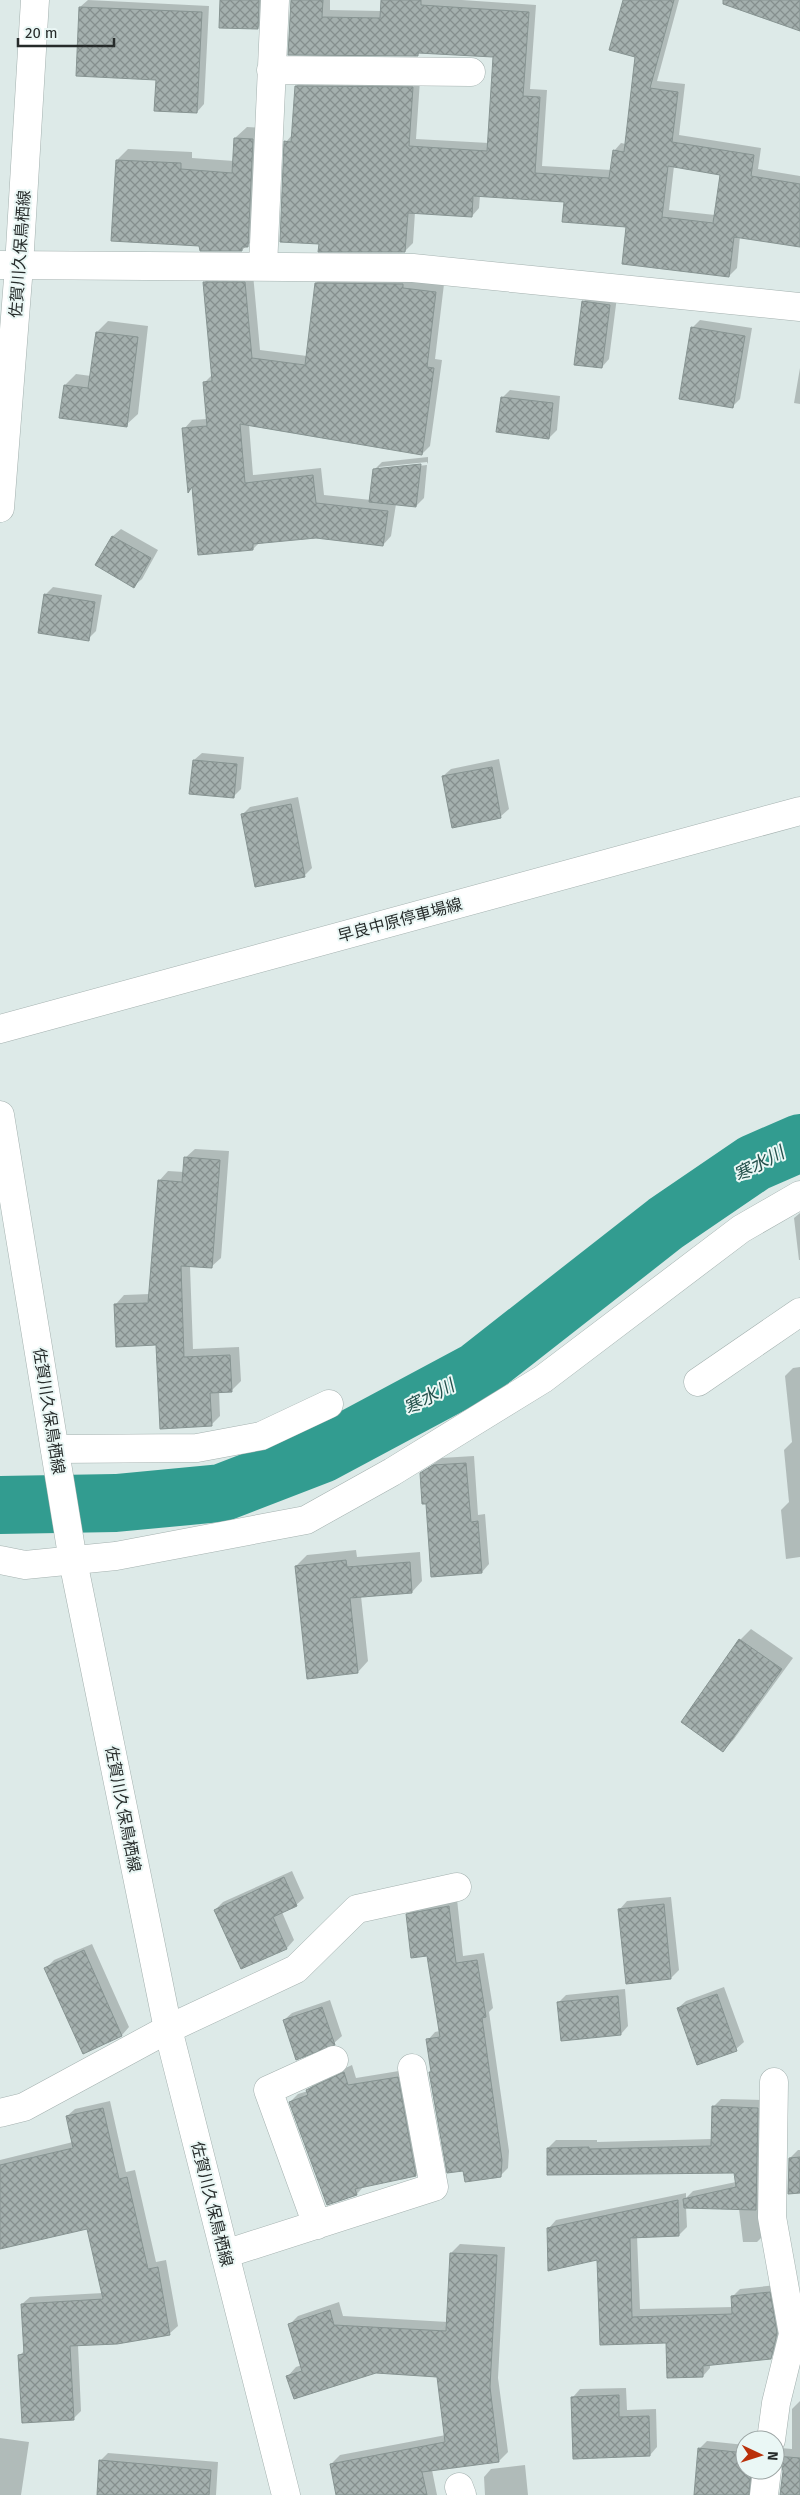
<svg xmlns="http://www.w3.org/2000/svg" width="800" height="2495" font-family="'Fira Sans','Noto Sans JP',sans-serif">
  <style>
    .shadow { fill: #0003; fill-rule: evenodd }
    .lines { fill: none; stroke-linecap: round; stroke-linejoin: round }
    .river { stroke: #329c90; stroke-width: 58 }
    .building { fill: url(#building-cross-hatch); stroke: #879492; fill-rule: evenodd }
    .minor-casing { stroke: #a4b1af; stroke-width: 29 }
    .secondary-casing { stroke: #a4b1af; stroke-width: 29 }
    .primary-casing { stroke: #a4b1af; stroke-width: 29 }
    .minor { stroke: #fff; stroke-width: 28 }
    .secondary { stroke: #fff; stroke-width: 28 }
    .primary { stroke: #fff; stroke-width: 28 }
    .labels { text-anchor: middle; dominant-baseline: central; stroke-width: 4; stroke-linejoin: round; paint-order: stroke }
    .street-label { font-size: 16px; fill: #262b2a; stroke: #eaf7f5 }
    .water-label { font-size: 18px; font-style: italic; fill: #24514c; stroke: #eaf7f5 }
  </style>
  <defs>
    <pattern id="building-cross-hatch" width="8" height="8" patternUnits="userSpaceOnUse" patternTransform="scale(1.25)"><rect width="8" height="8" fill="#a4b0ae"/><path d="M0 0l8 8M0 8l8-8" fill="none" stroke="#858f8e"/></pattern>
  </defs>
  <rect width="100%" height="100%" fill="#ddeae8"/>
  <path class="shadow" d="M88 0 209 6 204 104 197 112 80 7Z
    M221 0H266L265 20 258 28Z
    M291 0H330V10L382 11V0H462L536 5 530 89 547 90 542 166 612 170 614 151 621 143 626 144 636 56 624 0H679L657 81 685 84 679 135 761 148 758 169 800 176V246L740 236 737 268 729 276 628 226 565 201 480 195 479 208 472 216 415 212 413 243 405 251 320 243 286 142 292 135 296 86 304 79 420 80 416 139 489 143 494 56 420 52 418 55 289 53ZM674 166 722 174 715 215 669 210Z
    M247 127 264 128 259 235 242 250 200 244 117 160 128 149 192 152V158L234 161 235 138Z
    M212 274H253L260 350 307 356 316 283 324 275 444 284 435 359 442 360 430 446 422 454 249 425 253 475 321 468 324 495 371 500 374 470 382 462 428 457V464L427 462 379 467V470L427 465 424 498 416 506 396 504 391 536 383 545 316 536 260 542 253 549 193 487 189 490 184 429 192 420 207 419 204 383 213 374 204 283Z
    M591 294 617 297 609 359 602 367 583 302Z
    M700 320 752 328 740 399 732 407 692 328Z
    M108 321 148 326 138 414 126 425 65 385 76 374 91 376 97 332Z
    M800 368V404L794 403Z
    M510 390 560 396 557 430 549 438 502 398Z
    M121 529 158 550 142 579 134 586 97 565 113 536Z
    M53 587 102 595 96 631 88 639 45 595Z
    M202 753 244 757 241 789 233 797 194 760Z
    M499 759 509 809 501 816 453 826 443 776 451 769Z
    M298 797 312 868 304 876 242 815 250 807Z
    M195 1149 229 1151 221 1258 211 1267 190 1266 193 1349 239 1347 241 1381 232 1390 219 1391 220 1416 211 1425 157 1344 115 1305 124 1295 150 1294 159 1181 168 1171 184 1172 185 1158Z
    M800 1213V1260H799L794 1218Z
    M800 1367V1557L786 1559 781 1510 789 1502 784 1450 792 1442 785 1376 793 1368Z
    M474 1456 478 1515 485 1514 489 1564 482 1572 427 1503 421 1474 441 1458Z
    M356 1550 357 1557 420 1552 422 1581 412 1592 361 1596 368 1661 358 1672 296 1566 307 1555Z
    M751 1629 793 1658 734 1739 723 1751 740 1640Z
    M292 1871 304 1898 296 1905 282 1912 294 1940 287 1948 241 1968 215 1910 223 1902Z
    M671 1897 679 1970 671 1978 620 1909 627 1901Z
    M457 1899 463 1956 484 1953 493 2008 489 2012 509 2151 508 2168 500 2176 464 2169 430 2073 432 2070 428 2040 435 2032 440 2031 428 1955 407 1915 415 1907Z
    M92 1944 129 2027 122 2035 84 2052 46 1968 54 1960Z
    M724 1987 744 2042 736 2049 678 2008 686 2001Z
    M625 1989 628 2026 621 2034 558 2003 566 1995Z
    M330 2000 342 2036 334 2043 284 2020 292 2013Z
    M352 2065 356 2078 405 2070 423 2167 416 2175 364 2186 357 2194 328 2203 290 2102 298 2094 308 2091 315 2082Z
    M721 2099 765 2100V2234L757 2242H743L739 2209 686 2207 687 2227 679 2235 637 2236 640 2309 733 2307 732 2297 740 2289 777 2285 784 2325 778 2350 770 2358 710 2364V2368L703 2376 667 2342 601 2343 599 2258 549 2228 556 2220 686 2193V2198L693 2191 736 2182 735 2171 548 2148 556 2140H597V2142L712 2139 713 2107Z
    M110 2101 126 2172 135 2170 156 2262 166 2260 178 2326 170 2333 117 2343 78 2345 81 2411 73 2419 20 2355 25 2350 22 2304 30 2297 103 2293 88 2227 0 2248V2160L73 2142 67 2116 75 2109Z
    M798 2150H800V2192L790 2158Z
    M460 2244 505 2247 498 2378 508 2452 499 2461 432 2470 437 2495H360L331 2464 340 2455 446 2435 438 2376 376 2372 288 2376 296 2367 302 2365 290 2324 298 2316 339 2302 343 2316 448 2322 451 2253Z
    M626 2388 627 2410 656 2409 657 2447 650 2455 573 2397 580 2389Z
    M800 2401V2495H781L784 2471 782 2463 775 2457V2453L781 2448 792 2449V2409Z
    M0 2438 29 2442 21 2495H0Z
    M707 2441 745 2445V2470H757L759 2495H695L699 2449Z
    M108 2453 218 2462 216 2495H98L100 2461Z
    M525 2465 528 2495H485L484 2477 491 2469Z"/>
  <g class="lines">
    <path class="river" d="M0 1505 116 1503 221 1493 322 1454 477 1371 666 1223 754 1163 800 1143"/>
  </g>
  <path class="building" d="M220 0H259L258 29 219 28Z
    M291 0H323L322 17 380 18 381 0H421V5L529 12 523 96 540 97 535 173 609 178 613 150 624 152 635 57 609 50 623 0H674L650 88 678 92 672 142 754 155 751 176 800 184V247L734 237 729 277 622 264 626 227 562 222 564 202 473 196 472 217 408 213 405 252H318L319 244 280 242 284 141 291 142 295 86 413 87 409 146 487 151 493 57 418 53V56L288 55ZM668 166 720 175 713 223 662 217Z
    M723 0H800V31L723 4Z
    M79 7 202 12 197 113 154 111 156 80 76 76Z
    M234 138 253 139 248 247H242V251H200L199 246 111 241 116 160 181 163V169L232 173Z
    M203 282H245L252 358 305 365 315 283 403 284V288L436 292 427 367 434 368 422 455 240 424 245 483 313 475 316 503 388 511 383 546 316 538 253 544V550L198 555 192 487 188 493 182 428 207 426 203 382 212 381Z
    M582 301 610 305 602 368 574 365Z
    M691 327 745 336 733 408 679 399Z
    M96 332 138 337 127 427 59 418 64 385 88 388Z
    M501 397 553 403 549 439 496 432Z
    M421 464 416 507 369 502 373 469Z
    M112 536 151 558 134 588 95 565Z
    M44 594 95 602 89 641 38 633Z
    M193 760 237 764 234 798 189 794Z
    M492 767 501 818 452 828 442 776Z
    M291 804 305 877 255 887 241 814Z
    M184 1157 220 1160 212 1268 181 1266 184 1357 230 1355 232 1392 210 1393 212 1426 160 1429 156 1345 116 1347 114 1304 148 1303 158 1180 182 1182Z
    M466 1463 471 1522 478 1521 482 1573 431 1577 426 1504H422L420 1473 433 1465Z
    M346 1560 347 1567 410 1562 412 1593 350 1598 358 1673 307 1679 295 1566Z
    M739 1639 782 1669 723 1752 681 1722Z
    M284 1877 297 1906 273 1917 287 1949 241 1969 214 1910Z
    M664 1904 671 1979 626 1984 618 1909Z
    M449 1906 456 1963 477 1960 486 2017 482 2018 502 2160 501 2177 465 2182 463 2171 447 2173 429 2072H431L426 2039 440 2037 427 1956 411 1958 406 1914Z
    M84 1950 122 2036 83 2054 44 1968Z
    M717 1994 737 2051 697 2065 677 2008Z
    M618 1996 621 2035 561 2041 557 2002Z
    M322 2007 335 2045 296 2060 283 2020Z
    M344 2072 348 2085 398 2077 416 2176 355 2189 357 2195 327 2205 289 2102 308 2095 306 2090Z
    M712 2106 758 2108 756 2210 684 2208 683 2199 736 2187 734 2173 547 2175V2148L589 2147V2149L711 2146Z
    M103 2108 119 2179 127 2177 148 2269 158 2267 170 2335 117 2344 70 2346 74 2420 22 2423 18 2355 24 2354 21 2304 103 2299 87 2229 0 2249V2165L73 2148 66 2116Z
    M800 2157V2193L788 2194 789 2158Z
    M678 2200 679 2236 630 2238 632 2317 732 2314 731 2296 770 2292 777 2333 771 2359 703 2366V2377L667 2378 666 2343 600 2345 597 2260 548 2271 547 2228Z
    M450 2253 497 2255 490 2387 499 2462 422 2472 427 2495H336L330 2464 445 2442 437 2377 376 2373 294 2399 286 2376 302 2371 288 2324 330 2310 334 2325 446 2331Z
    M619 2395V2417L649 2416 650 2456 573 2459 571 2397Z
    M698 2448 745 2453V2470H751L749 2495H694Z
    M775 2456 800 2458V2495H780L783 2471 781 2463Z
    M99 2460 211 2470 209 2495H97Z"/>
  <g class="lines">
    <g class="minor-casing">
      <path id="minor" d="M271 70 471 72
        M0 265 413 268 800 307
        M263 267 275 0
        M698 1382 800 1312
        M55 1449 197 1448 261 1436 329 1404
        M0 1560 25 1565 116 1556 306 1520 392 1472 543 1379 741 1229 800 1195
        M0 2113 24 2107 168 2029 296 1969 357 1909 457 1887
        M317 2225 268 2090 334 2060
        M225 2254 434 2187 412 2068
        M771 2440 776 2403 793 2334 772 2217 774 2082
        M459 2487 462 2495
        M764 2495 767 2470"/>
    </g>
    <g class="secondary-casing">
      <path id="secondary" d="M0 1029 800 811"/>
    </g>
    <g class="primary-casing">
      <path id="primary" d="M0 508 19 266 35 0
        M0 1115 73 1561 168 2029 286 2495"/>
    </g>
    <use href="#minor" class="minor"/>
    <use href="#secondary" class="secondary"/>
    <use href="#primary" class="primary"/>
  </g>
  <g class="labels">
    <g class="street-label">
      <text transform="translate(20 254) rotate(-86)">佐賀川久保鳥栖線</text>
      <text transform="translate(400 920) rotate(-15)">早良中原停車場線</text>
      <text transform="translate(49 1411) rotate(81)">佐賀川久保鳥栖線</text>
      <text transform="translate(123 1809) rotate(79)">佐賀川久保鳥栖線</text>
      <text transform="translate(212 2204) rotate(76)">佐賀川久保鳥栖線</text>
    </g>
    <g class="water-label">
      <text transform="translate(759 1164) rotate(-28)">寒水川</text>
      <text transform="translate(429 1397) rotate(-28)">寒水川</text>
    </g>
  </g>
  <g transform="translate(760 2455) rotate(94)"><circle r="24" fill="#eaf7f5" stroke="#9ca5a4"/>
  <path d="M0-4L9 19L0 12L-9 19Z" fill="#ba300a"/>
  <text y="-8" font-size="14" font-weight="bold" text-anchor="middle" fill="#262b2a">N</text>
  </g>
  <path d="M18 38v8h96v-8" fill="none" stroke="#262b2a" stroke-width="2.5"/>
  <text x="25" y="38" font-size="15" fill="#262b2a" stroke="#eaf7f5" stroke-width="4" paint-order="stroke">20 m</text>
</svg>
